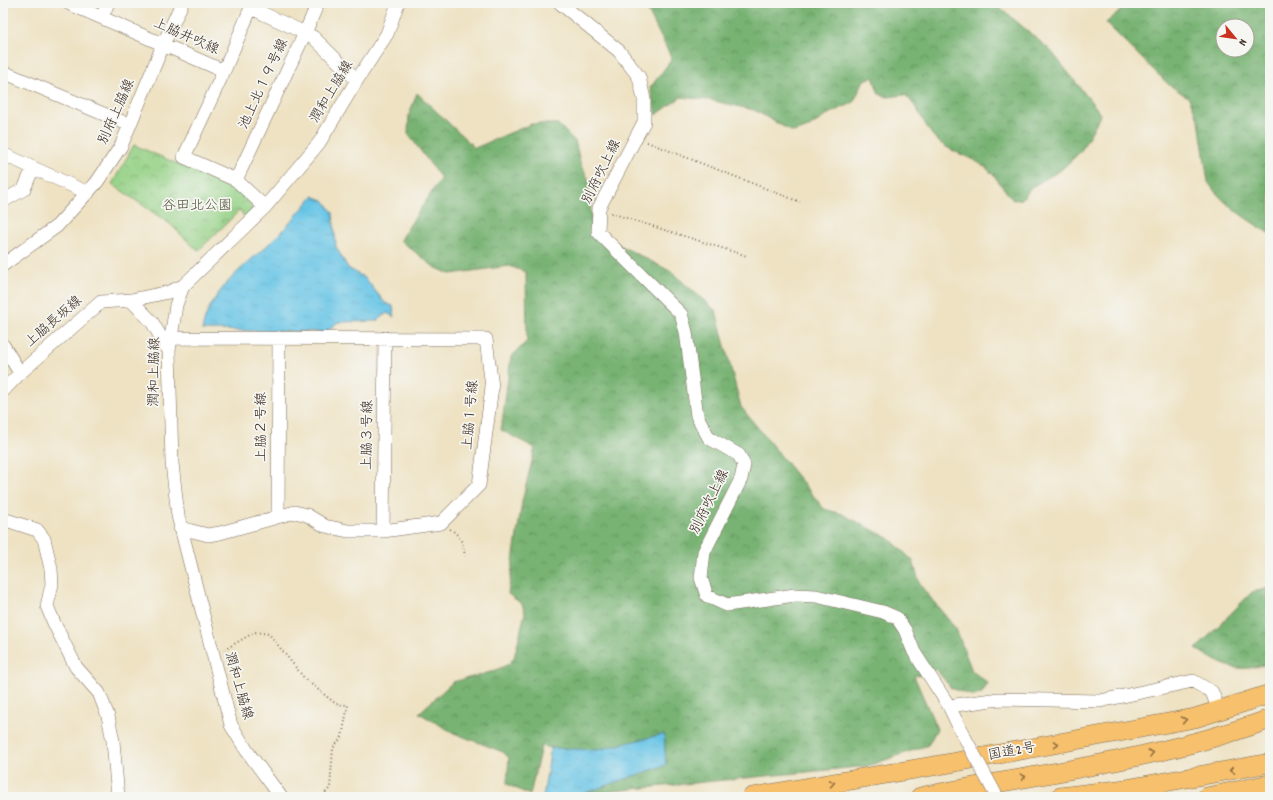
<svg xmlns="http://www.w3.org/2000/svg" width="1273" height="800" font-family="Dekko,'Klee One',sans-serif">
  <style>
    .forest { fill: url(#forest-crowns); stroke: #5a6e48; fill-rule: evenodd }
    .park { fill: url(#park-crowns); stroke: #687e52 }
    .water { fill: url(#water-ripples); stroke: #527882 }
    .lines { fill: none; stroke-linecap: round; stroke-linejoin: round }
    .minor-casing { stroke: #7a6a58; stroke-width: 14 }
    .highway-casing { stroke: #7a6a58; stroke-width: 20 }
    .path { stroke: #7a6a58; stroke-width: 2; stroke-dasharray: 1 3; stroke-linecap: butt }
    .minor { stroke: #fff; stroke-width: 13 }
    .highway { stroke: #f7c06c; stroke-width: 19 }
    .minor-bridge-casing { stroke: #7a6a58; stroke-width: 14; stroke-linecap: butt }
    .minor-bridge { stroke: #fff; stroke-width: 13 }
    .oneway { stroke: #906e41 }
    .labels { text-anchor: middle; dominant-baseline: central; stroke-width: 3.5; stroke-linejoin: round; paint-order: stroke }
    .street-label { font-size: 14px; fill: #3b2a1e; stroke: #f6f6f2 }
    .park-label { font-size: 14px; fill: #525438; stroke: #f6f6f2 }
  </style>
  <defs>
    <pattern id="forest-crowns" width="20" height="18" patternUnits="userSpaceOnUse"><rect width="20" height="18" fill="#78b373"/><path d="M2 6a3 3 0 1 1 6 0M12 15a3 3 0 1 1 6 0" fill="none" stroke="#64925e"/></pattern>
    <pattern id="park-crowns" width="20" height="18" patternUnits="userSpaceOnUse"><rect width="20" height="18" fill="#95d186"/><path d="M2 6a3 3 0 1 1 6 0M12 15a3 3 0 1 1 6 0" fill="none" stroke="#7baa6d"/></pattern>
    <pattern id="water-ripples" width="26" height="14" patternUnits="userSpaceOnUse"><rect width="26" height="14" fill="#68c5e6"/><path d="M2 4q2-2 4 0t4 0M15 11q2-2 4 0t4 0" fill="none" stroke="#5ba9c5"/></pattern>
  </defs>
  <rect width="100%" height="100%" fill="#f6f6f2"/>
  <filter id="ink" filterUnits="userSpaceOnUse"><feTurbulence type="fractalNoise" baseFrequency=".025" numOctaves="2"/><feDisplacementMap in="SourceGraphic" scale="8" xChannelSelector="R" yChannelSelector="G"/><feConvolveMatrix kernelMatrix="1 2 1 2 8 2 1 2 1" color-interpolation-filters="sRGB"/></filter>
  <filter id="wash" filterUnits="userSpaceOnUse"><feTurbulence type="fractalNoise" baseFrequency=".012" numOctaves="4" result="noise"/><feDisplacementMap in="SourceGraphic" scale="16" xChannelSelector="R" yChannelSelector="G"/><feGaussianBlur stdDeviation="0.9" result="paint"/><feColorMatrix in="noise" values="0 0 0 0 0 0 0 0 0 0 0 0 0 0 0 0 0 1.4 0 .05"/><feComposite in="paint" operator="in"/></filter>
  <g filter="url(#wash)">
    <rect width="100%" height="100%" fill="#eee2c3"/>
    <path class="forest" d="M644 3H995L1051 51 1101 114 1081 151 1061 170 1033 186 1022 199 1013 200C1004 190 996 176 985 167 974 158 953 153 939 142 924 129 920 107 905 95L887 97 879 94 873 77 864 80 853 103 830 113 809 127 793 132 754 110 710 100 681 97 656 115 650 88 672 59Z
      M1129 3H1270V234C1247 219 1223 205 1208 182L1199 121 1189 98 1168 84 1106 23ZM1223 26H1247V50H1223Z
      M417 93 475 148 531 124H558L575 141 581 166 589 180 592 231 670 271 716 311 741 407 824 509 842 514 890 539 913 561 920 585 956 629 972 671 988 683 982 693 974 696 951 688 936 669 914 676 937 729 928 745 868 766 582 794 666 765 664 734 597 750H565L541 746 530 795 507 784 509 758 503 752 454 733 419 713 453 682 491 672 507 665 514 658 525 613 522 604 508 594 522 502 535 448 501 430 511 357 527 341 526 272 509 266 450 274 434 267 400 240 441 178 408 134 409 115Z
      M1270 588V663C1235 674 1226 667 1196 649L1252 592Z"/>
    <path class="park" d="M134 145 238 190 252 205V212L245 218 240 210 198 251 170 224 112 184Z"/>
    <path class="water" d="M313 196 325 201 333 213 336 247 348 268 365 278 385 303 393 306 394 317 387 313 376 321 338 322 326 332 202 330C209 291 244 267 272 241 287 227 300 211 313 196Z
      M664 734 666 765 582 794 543 797 551 748 597 750Z"/>
  </g>
  <g filter="url(#ink)">
    <g class="lines">
      <g class="minor-casing">
        <path id="minor" d="M68 3 224 71 253 3
          M318 3 305 33 313 37 357 80
          M560 3 619 51 639 77 644 99V122L599 208 598 232 681 314 686 332 697 416 709 438 739 455 744 465 741 479 704 552 701 578 707 596 727 605 795 595 816 596 883 612 897 618 905 630 914 652 949 706 959 727
          M102 17 108 3
          M224 71 184 157 236 180 265 207
          M3 72 130 125
          M3 154 88 193
          M236 180 305 33 251 8
          M3 201 24 189 33 168
          M3 265 57 226 97 182 121 146 163 45 182 3
          M131 300 152 322 169 351
          M171 338 486 339 492 387 479 485 441 523 383 531H348L325 526 307 515 295 512 220 533 208 535 180 528
          M3 345 20 373
          M3 391 20 373 101 302 131 300 169 292 183 286
          M278 516 279 338
          M3 519 37 530 44 539 51 569 52 584 47 606 54 623 76 667 99 693 108 716 113 741 118 797
          M383 531 385 338
          M949 706 999 699 1100 701 1193 681 1212 692 1219 711
          M281 797 247 751 231 725 178 516 172 463 169 351 176 305 183 286 265 207 319 143 357 80 387 34 398 3"/>
      </g>
      <g class="highway-casing">
        <path id="highway" d="M752 797 945 764 1195 718 1270 694
          M920 797C1037 774 1158 760 1270 719
          M1060 797 1126 789 1270 763
          M1207 797 1270 784"/>
      </g>
      <path class="path" d="M647 142 800 202
        M611 213 747 256
        M450 529C461 536 463 544 465 556
        M224 650 255 632 269 634 305 679 336 704 348 705 342 737 333 748 330 788 321 797"/>
      <use href="#minor" class="minor"/>
      <use href="#highway" class="highway"/>
      <g class="minor-bridge-casing">
        <path id="minor-bridge" d="M959 727 997 797"/>
      </g>
      <use href="#minor-bridge" class="minor-bridge"/>
    </g>
    <defs><path id="oneway-chevron" d="M-2-3.5L2.5 0L-2 3.5" fill="none" stroke-width="1.6" stroke-linecap="round" stroke-linejoin="round"/></defs>
    <g class="oneway">
      <use href="#oneway-chevron" transform="translate(1184 720) rotate(-10)"/>
      <use href="#oneway-chevron" transform="translate(1056 744) rotate(-10)"/>
      <use href="#oneway-chevron" transform="translate(1151 753) rotate(-14)"/>
      <use href="#oneway-chevron" transform="translate(1232 770) rotate(170)"/>
      <use href="#oneway-chevron" transform="translate(1023 777) rotate(-11)"/>
      <use href="#oneway-chevron" transform="translate(832 783) rotate(-10)"/>
    </g>
  </g>
  <g class="labels">
    <g class="street-label">
      <text transform="translate(186 37) rotate(24)">上脇井吹線</text>
      <text transform="translate(264 84) rotate(-65)">池上北１９号線</text>
      <text transform="translate(332 92) rotate(-59)">潤和上脇線</text>
      <text transform="translate(117 112) rotate(-66)">別府上脇線</text>
      <text transform="translate(602 172) rotate(-64)">別府吹上線</text>
      <text transform="translate(54 322) rotate(-41)">上脇長坂線</text>
      <text transform="translate(155 372) rotate(-89)">潤和上脇線</text>
      <text transform="translate(471 415) rotate(-85)">上脇１号線</text>
      <text transform="translate(262 427) rotate(-90)">上脇２号線</text>
      <text transform="translate(368 435) rotate(-89)">上脇３号線</text>
      <text transform="translate(710 502) rotate(-64)">別府吹上線</text>
      <text transform="translate(238 686) rotate(74)">潤和上脇線</text>
      <text transform="translate(1012 752) rotate(-10)">国道2号</text>
    </g>
    <g class="park-label">
      <text x="197" y="206">谷田北公園</text>
    </g>
  </g>
  <rect width="1273" height="800" fill="none" stroke="#f6f6f2" stroke-width="16"/>
  <g transform="translate(1235 38) rotate(119)"><circle r="19" fill="#f6f6f2" stroke="#aba49d"/>
  <path d="M0-3L7 15L0 10L-7 15Z" fill="#c8321e"/>
  <text y="-6" font-size="11" font-weight="bold" text-anchor="middle" fill="#3b2a1e">N</text>
  </g>
</svg>
